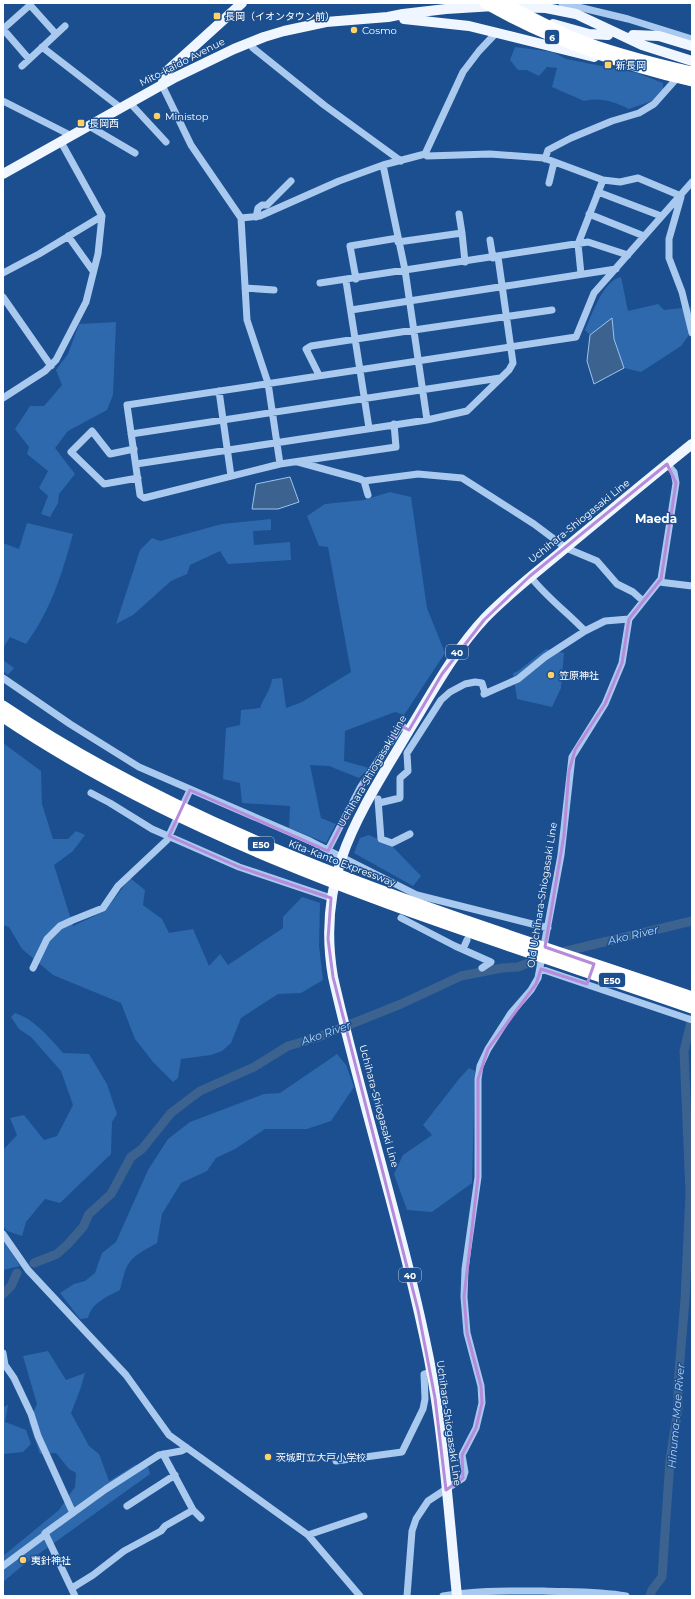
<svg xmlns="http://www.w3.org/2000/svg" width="695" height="1599" font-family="Montserrat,'Noto Sans JP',sans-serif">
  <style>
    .green { fill: #2e69ad }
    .water { fill: #3c6290; stroke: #9cc4f0 }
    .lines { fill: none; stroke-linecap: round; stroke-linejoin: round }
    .river { stroke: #3c6290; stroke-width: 9 }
    .minor { stroke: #a9c9ee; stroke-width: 7 }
    .major { stroke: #f0f6ff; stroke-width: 10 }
    .highway { stroke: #fff; stroke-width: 11 }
    .marked { fill: none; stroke: #b68bdc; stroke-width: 3; stroke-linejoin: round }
    .poi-dot { fill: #ffd166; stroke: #1b4f8f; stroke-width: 1.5 }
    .labels { text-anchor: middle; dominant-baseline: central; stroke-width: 3; stroke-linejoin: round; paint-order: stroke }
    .shield { fill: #1b4f8f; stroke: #bbcadd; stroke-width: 1 }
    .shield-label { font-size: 9px; font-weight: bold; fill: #fff }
    .poi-label { font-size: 10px; fill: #fff; stroke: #1b4f8f; text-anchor: start }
    .street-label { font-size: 10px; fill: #fff; stroke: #1b4f8f }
    .water-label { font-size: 11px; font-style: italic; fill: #b5d3f5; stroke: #1b4f8f }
    .quarter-label { font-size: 12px; font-weight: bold; fill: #fff; stroke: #1b4f8f }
  </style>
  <rect width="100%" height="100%" fill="#1b4f8f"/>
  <path class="green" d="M515 47 553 52 566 59 637 73 663 83V89L652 101 629 109C614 102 601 97 584 101L552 87 557 68 547 67 539 76 527 70H518L510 60Z
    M621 277 628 311 658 304 664 310 692 307V331L681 346 641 372 624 368 614 339 612 319 590 335 585 330C592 315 603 280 621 277Z
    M116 322 113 395 107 410 68 431 55 448 75 474 59 494 58 503 50 517 41 514 48 496 39 488 48 471 27 454 29 447 15 429 30 406H44L62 385 56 370 68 354 79 324Z
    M390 492 411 497 427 608 445 653 404 715 395 712 345 731 344 761 369 768 359 778 329 766 310 765 321 818 336 824 326 843 289 828 290 806 242 803 240 783 223 779 226 728 240 725 241 710 260 708C264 697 271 689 272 679L282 678 286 708 302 702 351 672 328 547 319 546 307 516 325 504 364 500Z
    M271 519V530L253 531 254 545 290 542 291 560 228 564 220 551 190 565 187 574 171 581 133 615 116 624 140 550 152 538 160 541 222 524Z
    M27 523 73 534C62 574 51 610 26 644L10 637 3 648V543L19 549Z
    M546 649 564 653 561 688 552 707 517 699 513 673 518 671Z
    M3 660 14 668 8 675 3 671Z
    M3 743 41 771 42 804 53 839H68L76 831 85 835 73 851 54 865 73 926 105 911 130 878 145 890 143 905 162 919 169 933 193 929 209 966 220 954 228 965 283 928V917L302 897 320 903 319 946 323 980 301 993 278 994 241 1018 231 1043 222 1051 211 1055 181 1059 178 1078 173 1082 153 1062 135 1039 121 1003 53 975 22 949 9 927 3 925Z
    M369 835 391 845 421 876 413 886 354 853 360 838Z
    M15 1013C34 1019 50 1038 63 1053L89 1054 107 1084 117 1114 112 1122 111 1154 60 1203 45 1199 26 1222 22 1236 7 1231 3 1226V1150L17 1135 10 1118 24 1115 44 1140 57 1136 73 1105 61 1071 31 1037 19 1029 11 1017Z
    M337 1054 346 1065 354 1087 331 1121 307 1129H265L235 1149 216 1158 207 1171 181 1183 162 1214 157 1243C130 1258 127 1259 120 1290 107 1297 92 1302 88 1318L80 1319 60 1293 74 1284 85 1281 95 1273 102 1253 116 1242 148 1170 168 1139 190 1122 264 1094 280 1093Z
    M469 1068 475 1071 472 1183 432 1212 407 1210 394 1174 403 1155 432 1135 423 1125 459 1079Z
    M3 1240 20 1266 3 1270Z
    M48 1351 66 1380 85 1373 80 1390 71 1413 89 1446 99 1454 109 1481 135 1465 148 1467 150 1474 22 1566 3 1582V1556L59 1510 75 1487 76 1473 69 1469 56 1453 40 1454 29 1422 37 1404 23 1356Z
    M8 1405 5 1422 26 1430 31 1444 23 1452 3 1454V1407Z"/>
  <path class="water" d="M612 318 614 339 624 368 594 384 587 361 590 335Z
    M290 477 299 502 278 509H252L256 484Z"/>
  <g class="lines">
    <path class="river" d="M558 953 692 921
      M34 1263 57 1254 68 1244 83 1227 89 1214 111 1194 131 1157 142 1149 171 1113 200 1091 254 1067 288 1046 316 1038 401 1004 461 976 502 968 518 967 544 957
      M3 1294 11 1286 17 1273
      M650 1596 652 1590 662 1577 670 1460 678 1409V1383L685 1300 690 1193 684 1051 692 1018"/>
    <path class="minor" d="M562 3 628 19 692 39
      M3 29 30 5 56 34
      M3 29 29 59
      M249 42 253 48 324 105 401 161
      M42 47 121 108
      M22 66 65 26
      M162 85 191 145 241 218 247 320 268 383 280 464
      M3 101 72 136
      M130 103 166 142
      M89 126 135 153
      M425 154 463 72 479 51 496 33
      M545 159 548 150 571 138 612 121 639 113 654 104 678 77
      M383 165 405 270 427 420
      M549 183 554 162
      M598 192 661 216
      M681 197 669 239V258L682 292 692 333
      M459 214 462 233
      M589 214 644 236
      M256 217 258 208 262 205H267L291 181
      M241 218 260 216 339 181 383 165 425 154 427 156 490 154 544 158 603 180 620 182 638 178 681 196
      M68 236 93 271
      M490 240 493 258
      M398 242 462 233 465 262
      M3 273 39 254 102 216
      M581 274 578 244 603 180
      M356 279 350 246 398 238
      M346 281 369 428
      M320 283 588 242 628 255
      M245 288 274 290
      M3 297 51 366
      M351 310 616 269
      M319 375 306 349 311 346 414 330 552 310
      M219 391 231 476
      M3 398 45 371 56 360 86 302 98 254 102 216 61 142
      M394 424 396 447 280 464 144 498 140 495 127 405 576 337 594 293 692 182
      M131 434 500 378
      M134 449 110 454 92 431 71 452 104 484 138 478
      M298 462 360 479 364 481 418 474 462 478 534 524 566 548 597 561 617 584 633 592 643 601
      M136 464 427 420 467 411 509 370 513 363 498 257
      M364 481 368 495
      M530 576C546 597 567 612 585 631
      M659 582 692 586
      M3 678 70 724 139 767 310 841 417 895 548 928
      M484 694 518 679 545 657 585 631 605 621 629 619
      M91 793 110 803 152 829 239 867 331 898
      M378 799 381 839 392 843 410 834
      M379 803 400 798V778L408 771 407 753 441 700 450 692 465 684 475 682 482 683 485 693
      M328 850 360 788 401 726 409 730
      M401 918 455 946 491 962 482 968
      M463 949 467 940
      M33 968 47 939 60 926 73 920 103 908 118 886 167 840 190 790
      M541 969 692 1020
      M3 1234 28 1270 126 1375 169 1435 308 1535 360 1596
      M3 1353 5 1365 14 1378 31 1414 38 1436 73 1513
      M163 1454 193 1510 201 1518
      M336 1461 402 1452 423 1409 425 1399 424 1374 431 1372
      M127 1506 175 1475
      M308 1535 364 1516
      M3 1566 46 1534
      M72 1588 93 1575 124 1551 161 1531 165 1526 193 1510
      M75 1596 45 1533 106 1489 159 1455 181 1451 187 1448
      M407 1596 412 1531 416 1519 428 1501 463 1478 465 1472 462 1455 476 1428 482 1403 481 1386 467 1333 464 1297 465 1269 478 1177V1079L480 1066 488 1049 511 1013 531 990 538 978 561 855 572 757 605 704 622 663 629 619 661 579 676 483 674 472 667 464
      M443 1596C477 1590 510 1591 544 1591 571 1592 599 1591 626 1596"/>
    <path class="major" d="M510 7 546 8 576 14 642 45 692 61
      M404 19 469 26 594 57
      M553 24 589 34 608 35
      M633 35 659 36 692 46
      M162 85 167 71 242 3
      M3 174 176 77 234 49 264 37 284 31 326 22 388 17 403 14 446 9 494 6
      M457 1596C449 1517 444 1437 429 1359 403 1230 362 1105 333 977 315 873 361 812 411 727 434 689 455 650 485 618 511 591 541 569 569 545 610 511 651 477 692 444"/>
    <path class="highway" d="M485 3C550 40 619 64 692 81
      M504 3C527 15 549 27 572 37 611 53 652 63 692 72
      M3 706C212 847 455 916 692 997
      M3 717C212 857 456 926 692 1008"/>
  </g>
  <path class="marked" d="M667 464 676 483 661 579 629 619 622 663 605 704 575 750 569 771 564 835 545 947 594 964 587 984 541 969 536 984 488 1049 478 1079V1177L464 1297 467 1333 481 1386 482 1403 476 1428 462 1455 463 1478 446 1490 435 1398 418 1310 333 977 328 939 331 898 239 867 169 836 190 790 328 851 360 788 382 754 401 726 409 730 442 674 484 620 530 576Z"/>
  <g class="poi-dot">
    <rect x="213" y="12" width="8" height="8" rx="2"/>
    <circle cx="354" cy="30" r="4"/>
    <rect x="604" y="61" width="8" height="8" rx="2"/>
    <circle cx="157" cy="116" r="4"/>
    <rect x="77" y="119" width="8" height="8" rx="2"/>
    <circle cx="551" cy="675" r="4"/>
    <circle cx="268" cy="1457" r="4"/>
    <circle cx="23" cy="1560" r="4"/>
  </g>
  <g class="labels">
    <g class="shield">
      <rect x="545" y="30" width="14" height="14" rx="3"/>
      <rect x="446" y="645" width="22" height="14" rx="3"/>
      <rect x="248" y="837" width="26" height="14" rx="3"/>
      <rect x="599" y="973" width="26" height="14" rx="3"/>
      <rect x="399" y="1268" width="22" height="14" rx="3"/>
    </g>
    <g class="shield-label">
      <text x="552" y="37">6</text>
      <text x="457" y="652">40</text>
      <text x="261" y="844">E50</text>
      <text x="612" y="980">E50</text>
      <text x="410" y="1275">40</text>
    </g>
    <g class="poi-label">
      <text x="225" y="16">長岡（イオンタウン前）</text>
      <text x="362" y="30">Cosmo</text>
      <text x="616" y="65">新長岡</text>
      <text x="165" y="116">Ministop</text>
      <text x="89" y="123">長岡西</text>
      <text x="559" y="675">笠原神社</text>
      <text x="276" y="1457">茨城町立大戸小学校</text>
      <text x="31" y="1560">夷針神社</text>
    </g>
    <g class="street-label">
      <text transform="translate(182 62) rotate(-27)">Mito-kaido Avenue</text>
      <text transform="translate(579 521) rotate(-39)">Uchihara-Shiogasaki Line</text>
      <text transform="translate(372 771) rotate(-60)">Uchihara-Shiogasaki Line</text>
      <text transform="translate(342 863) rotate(21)">Kita-Kanto Expressway</text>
      <text transform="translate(542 895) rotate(-81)">Old Uchihara-Shiogasaki Line</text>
      <text transform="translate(379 1106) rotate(75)">Uchihara-Shiogasaki Line</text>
      <text transform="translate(449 1423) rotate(82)">Uchihara-Shiogasaki Line</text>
    </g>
    <g class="water-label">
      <text transform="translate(633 935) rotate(-13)">Ako River</text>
      <text transform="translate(326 1033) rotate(-19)">Ako River</text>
      <text transform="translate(676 1416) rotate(-85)">Hinuma-Mae River</text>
    </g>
    <g class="quarter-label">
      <text x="656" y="518">Maeda</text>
    </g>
  </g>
  <rect width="695" height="1599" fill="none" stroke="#ffffff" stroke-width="8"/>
</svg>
